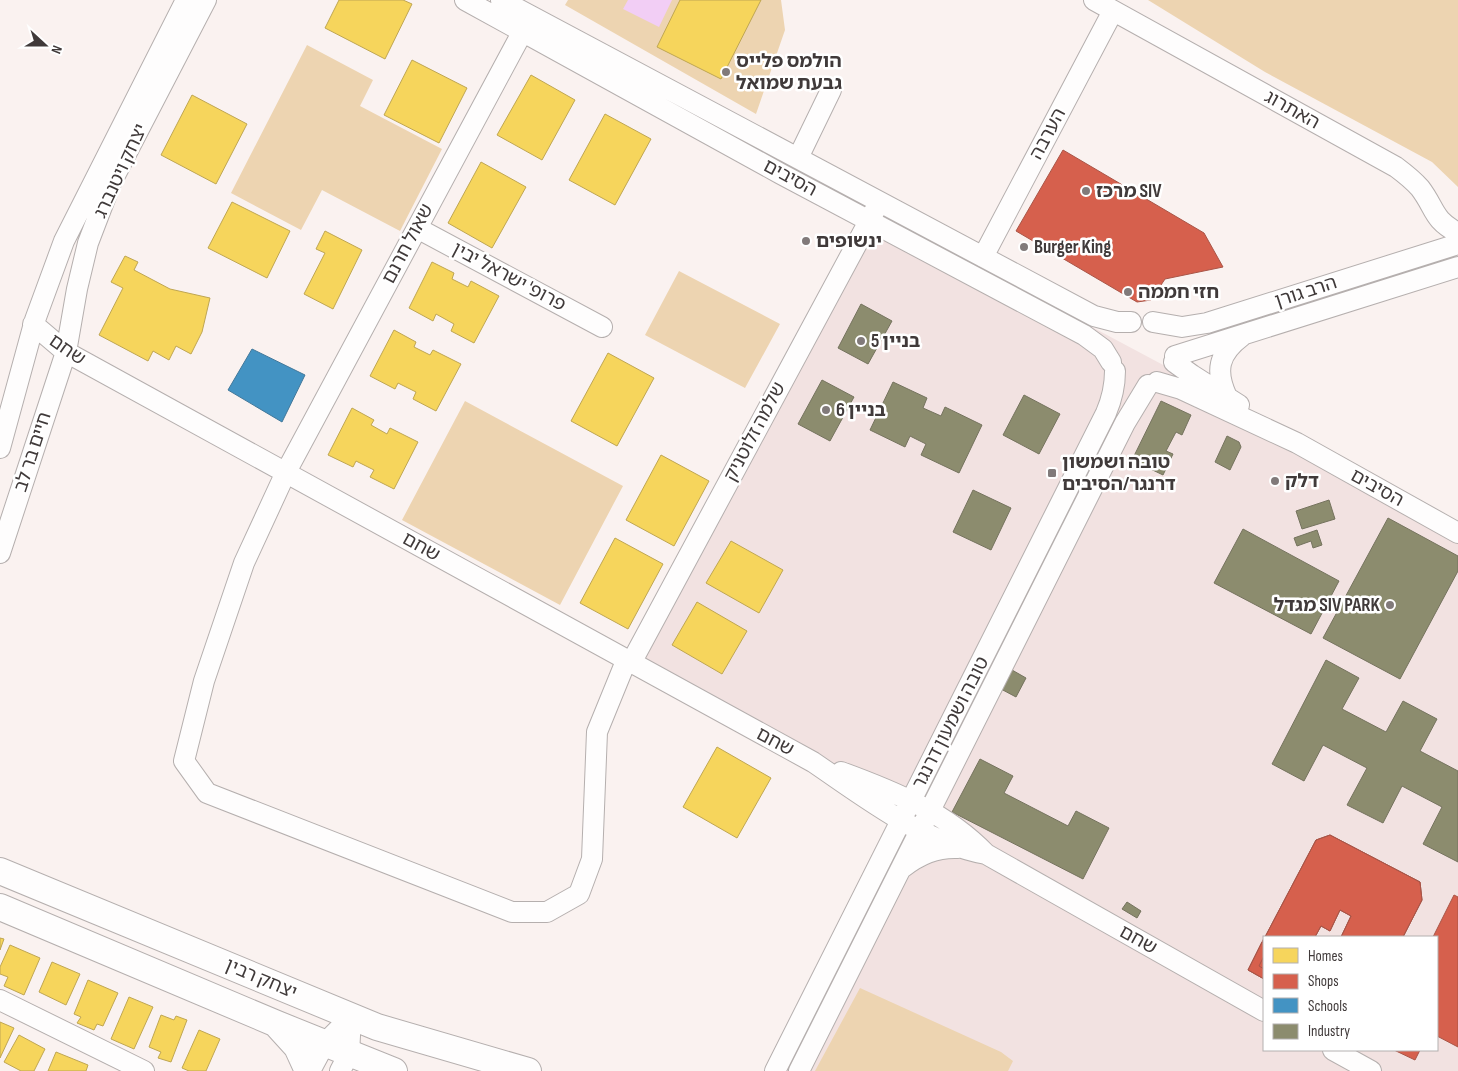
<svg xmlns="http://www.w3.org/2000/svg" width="1458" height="1071" font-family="'Sofia Sans Condensed','Noto Sans Hebrew',sans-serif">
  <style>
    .built { fill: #f2e2e1; fill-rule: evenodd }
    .green { fill: #edd4b1 }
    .water { fill: #f2cef5 }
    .homes { fill: #f6d55c; stroke: #bfa652 }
    .shops { fill: #d6604d; stroke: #a95547 }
    .schools { fill: #4393c3; stroke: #42789a }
    .industry { fill: #8c8c6e; stroke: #75735e }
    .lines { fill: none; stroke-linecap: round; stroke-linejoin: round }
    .minor-casing { stroke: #b5afae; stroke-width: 22 }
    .major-casing { stroke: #b5afae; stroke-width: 28 }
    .minor { stroke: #fefdfd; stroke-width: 20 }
    .major { stroke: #fefdfd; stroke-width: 26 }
    .poi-dot { fill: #817a7a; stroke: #fff; stroke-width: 2 }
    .labels { text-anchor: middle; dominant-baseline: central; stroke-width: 5; stroke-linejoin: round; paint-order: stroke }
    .poi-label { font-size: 19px; font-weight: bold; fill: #403a3a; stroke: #fff; text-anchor: start }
    .street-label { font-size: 19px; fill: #403a3a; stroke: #fff }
  </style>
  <rect width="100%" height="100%" fill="#faf2f0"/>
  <path class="built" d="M874 211 1458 522V1071H775L910 807 631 663ZM1264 937H1437V1050H1264Z"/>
  <path class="green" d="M568 0H781L785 30 756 114 565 5Z
    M1148 0H1458V187L1432 162 1265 72Z
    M307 45 373 80 360 106 442 149 400 231 322 190 301 230 231 193Z
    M679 271 780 324 745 388 645 335Z
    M465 401 623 486 560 605 402 520Z
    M860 988 1001 1052 1013 1061 1008 1071H815Z"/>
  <path class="water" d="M628 0H672L659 27 623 9Z"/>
  <path class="homes" d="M339 0H403L412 4 385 59 325 28Z
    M680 0H761L721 79 657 47Z
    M412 60 467 88 439 143 384 115Z
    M531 75 575 100 542 160 497 135Z
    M192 95 247 124 216 184 161 155Z
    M605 114 651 139 615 205 569 180Z
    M481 162 526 187 492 248 448 223Z
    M232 202 290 231 267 278 208 248Z
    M325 231 362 250 333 309 304 294 325 253 316 249Z
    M125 256 138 262 134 270 170 289 210 298 202 332 191 354 176 346 169 360 153 351 148 361 99 335 123 288 111 282Z
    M432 262 454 273 452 279 468 287 471 281 499 296 474 343 451 331 454 324 436 314 433 321 409 308Z
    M394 330 416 342 414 347 430 355 433 350 461 364 436 411 413 399 416 392 398 383 395 389 370 376Z
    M608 353 654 378 617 446 571 421Z
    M352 408 374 420 371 425 387 434 390 428 418 442 394 489 370 477 374 470 356 461 353 467 328 455Z
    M661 455 709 481 674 546 626 520Z
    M615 538 663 564 628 629 580 603Z
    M731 541 783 570 759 613 706 583Z
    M697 602 747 631 722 674 672 645Z
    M717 747 771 778 737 838 683 807Z
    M0 938 4 939 0 950Z
    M10 945 40 958 24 995 4 986 8 977 0 974V967Z
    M52 962 80 974 66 1005 39 992Z
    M88 980 118 993 103 1026 97 1024 94 1030 77 1023 81 1017 74 1014Z
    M129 997 153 1007 134 1049 111 1039Z
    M161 1015 174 1020 176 1016 187 1020 171 1062 158 1058 161 1052 149 1047Z
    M0 1022 14 1028 0 1058Z
    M199 1030 220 1039 206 1071H189L182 1068Z
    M19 1035 45 1049 34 1071H21L4 1062Z
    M56 1052 88 1065 86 1071H48Z"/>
  <path class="shops" d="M1063 150 1204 233 1223 267 1165 279 1151 300 1137 302 1016 231Z
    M1330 835 1420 882 1422 900 1403 937H1341L1351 916 1340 910 1330 931 1321 926 1315 937H1265L1316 840Z
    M1330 835 1420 882 1422 900 1403 937H1341L1351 916 1340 910 1330 931 1321 926 1315 937H1265L1316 840Z
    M1454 895 1458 897V1047L1437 1036V937H1433Z
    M1264 938V979L1248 970Z
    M1262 942 1264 943V979L1248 970Z
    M1264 956V969L1259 966Z
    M1394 1050H1420L1415 1060Z"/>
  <path class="schools" d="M252 349 305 375 282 422 228 390Z"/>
  <path class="industry" d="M861 304 892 321 868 364 838 348Z
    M822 380 854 397 830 441 798 424Z
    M893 382 927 398 923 408 941 416 945 407 982 425 959 473 921 455 926 444 910 436 905 447 870 430Z
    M1024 395 1060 414 1039 454 1003 435Z
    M1161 401 1191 415 1182 435 1176 432 1166 451 1173 454 1163 475 1132 460Z
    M1227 436 1239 442 1241 447 1230 470 1215 462Z
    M973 490 1011 508 991 550 953 532Z
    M1329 500 1335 519 1302 529 1296 511Z
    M1388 518 1458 556V571L1400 679 1323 638Z
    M1243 529 1339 581 1311 634 1214 583Z
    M1317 530 1322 545 1313 548 1311 541 1297 546 1294 538Z
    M1326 660 1359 678 1342 709 1386 732 1403 701 1437 719 1420 751 1458 771V862L1423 844 1442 807 1402 786 1383 823 1347 805 1367 768 1323 745 1304 781 1272 764Z
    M1012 670 1026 678 1016 697 1001 689Z
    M980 759 1013 776 1004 793 1068 826 1076 811 1109 828 1083 879 952 812Z
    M1127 902 1141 911 1137 918 1122 909Z"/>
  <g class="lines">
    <g class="minor-casing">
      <path id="minor" d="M465 0 781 174 1084 335 1103 349 1111 362
        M501 0 1094 316 1117 322H1131
        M1094 0 1396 167C1404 173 1413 180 1420 188 1436 209 1432 219 1458 233
        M531 16 286 472 244 563 204 681 184 761 207 793 512 912H547L579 894 592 859 597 732 626 661
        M798 158 831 90
        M417 228 602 327
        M983 257 1113 11
        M1153 322 1182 327 1207 323 1458 244
        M33 324 66 352 813 762C866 798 922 842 986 854
        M1175 356 1458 267
        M1174 362 1192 375 1239 405
        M1157 382 1181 389 1297 443 1458 533
        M1227 397C1215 371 1218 354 1242 336
        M0 448 35 320 64 241 186 0
        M0 553 66 352 77 289 88 243 111 183 206 0
        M631 663 875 210
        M841 772C893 791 947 813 986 854L1264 1011
        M902 868C919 855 936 847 958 848
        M0 1000 144 1071
        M1333 1050 1371 1071
        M310 1071 325 1043 351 1017
        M340 1071 349 1054 351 1017
        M775 1071 1106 413C1112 399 1115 387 1115 371
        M799 1071 1125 423 1148 385"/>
    </g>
    <g class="major-casing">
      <path id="major" d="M0 871 377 1027 528 1071
        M0 907 277 1024 394 1071
        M277 1025 297 1047 308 1071"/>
    </g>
    <use href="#minor" class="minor"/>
    <use href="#major" class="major"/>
  </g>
  <g class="poi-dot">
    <circle cx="726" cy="72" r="5"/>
    <circle cx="1086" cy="191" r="5"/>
    <circle cx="806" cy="241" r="5"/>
    <circle cx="1024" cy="247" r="5"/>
    <circle cx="1128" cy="292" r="5"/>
    <circle cx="861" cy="341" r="5"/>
    <circle cx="826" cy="410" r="5"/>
    <rect x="1047" y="468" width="10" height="10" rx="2.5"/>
    <circle cx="1275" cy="481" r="5"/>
    <circle cx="1390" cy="605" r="5"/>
  </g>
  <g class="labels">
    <g class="poi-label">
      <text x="736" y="61">הולמס פלייס<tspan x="736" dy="22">גבעת שמואל</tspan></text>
      <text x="1096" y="191">מרכז SIV</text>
      <text x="816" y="241">ינשופים</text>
      <text x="1034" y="247">Burger King</text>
      <text x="1138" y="292">חזי חממה</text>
      <text x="871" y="341">בניין 5</text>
      <text x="836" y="410">בניין 6</text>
      <text x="1062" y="462">טובה ושמשון<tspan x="1062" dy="22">דרנגר/הסיבים</tspan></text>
      <text x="1285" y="481">דלק</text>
      <text x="1380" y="605" text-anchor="end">מגדל SIV PARK</text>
    </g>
    <g class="street-label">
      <text transform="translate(1292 110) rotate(29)">האתרוג</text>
      <text transform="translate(1048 134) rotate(-62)">הערבה</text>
      <text transform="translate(121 171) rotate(-65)">יצחק ויטנברג</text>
      <text transform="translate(790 178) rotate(28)">הסיבים</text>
      <text transform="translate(408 244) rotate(-62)">שאול חרנם</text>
      <text transform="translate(509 277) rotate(28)">פרופ' ישראל יבין</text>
      <text transform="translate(1306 292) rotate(-18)">הרב גורן</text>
      <text transform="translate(67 350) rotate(35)">שחם</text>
      <text transform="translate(755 432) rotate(-62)">שלמה זלוטניק</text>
      <text transform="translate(33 452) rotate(-72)">חיים בר לב</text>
      <text transform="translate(1377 488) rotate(29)">הסיבים</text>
      <text transform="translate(421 547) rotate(29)">שחם</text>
      <text transform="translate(951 723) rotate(-63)">טובה ושמעון דרנגר</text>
      <text transform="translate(775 742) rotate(28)">שחם</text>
      <text transform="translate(1138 940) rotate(29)">שחם</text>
      <text transform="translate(261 979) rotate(23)">יצחק רבין</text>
    </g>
  </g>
  <rect x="1263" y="936" width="175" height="115" fill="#ffffff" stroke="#b3b0b0"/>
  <rect x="1273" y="948" width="25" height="15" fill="#f6d55c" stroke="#b3b0b0"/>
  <text x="1308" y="961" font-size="15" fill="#403a3a">Homes</text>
  <rect x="1273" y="974" width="25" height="15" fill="#d6604d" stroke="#b3b0b0"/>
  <text x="1308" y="986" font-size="15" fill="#403a3a">Shops</text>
  <rect x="1273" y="998" width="25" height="15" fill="#4393c3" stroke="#b3b0b0"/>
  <text x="1308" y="1011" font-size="15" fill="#403a3a">Schools</text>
  <rect x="1273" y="1024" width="25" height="15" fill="#8c8c6e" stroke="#b3b0b0"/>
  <text x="1308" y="1036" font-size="15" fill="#403a3a">Industry</text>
  <g transform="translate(45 45) rotate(111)" stroke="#ffffff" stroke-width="4" paint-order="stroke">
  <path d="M0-4L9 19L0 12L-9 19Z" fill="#403a3a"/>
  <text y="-8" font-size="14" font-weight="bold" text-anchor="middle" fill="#403a3a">N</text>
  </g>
</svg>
